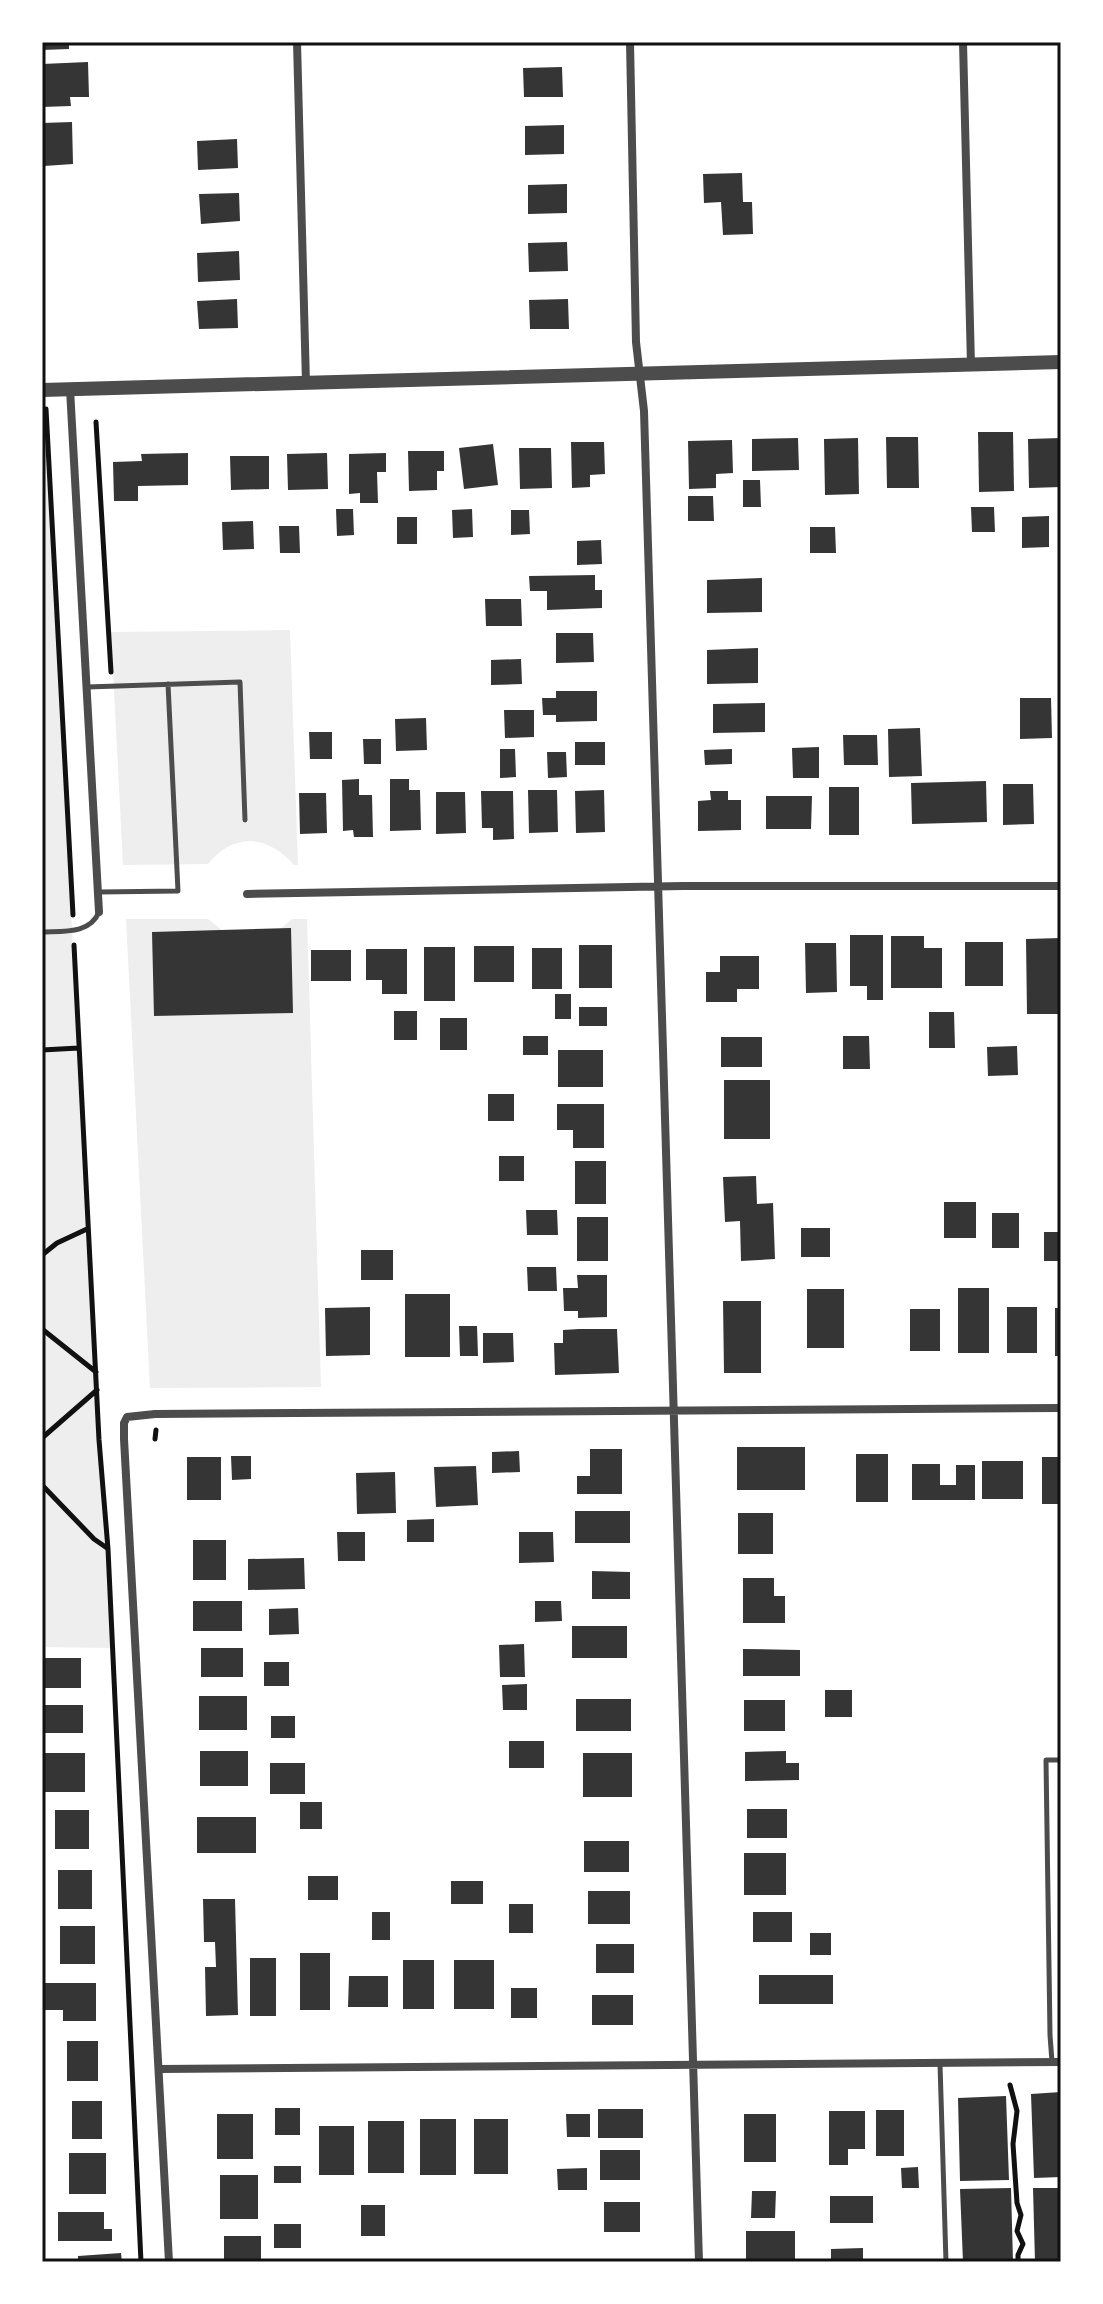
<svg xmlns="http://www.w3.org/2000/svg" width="1103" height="2304" font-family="Montserrat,sans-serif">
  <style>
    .green { fill: #eee }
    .building { fill: #353535 }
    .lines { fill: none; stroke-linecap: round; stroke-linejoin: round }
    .path { stroke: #111; stroke-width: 5 }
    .service { stroke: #4c4c4c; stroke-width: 5 }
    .minor { stroke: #4c4c4c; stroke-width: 8 }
    .tertiary { stroke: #4c4c4c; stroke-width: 14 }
    .neatline { fill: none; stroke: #111; stroke-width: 3 }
  </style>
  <rect width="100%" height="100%" fill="#fff"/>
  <path class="green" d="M42 431H45L111 1648 42 1647Z
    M290 630 298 865H294C268 835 234 832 208 864L123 865 111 632Z
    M126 919H208L228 935H273L292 919H307L321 1387 150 1388Z"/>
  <path class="building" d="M42 42H69V49L42 50Z
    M88 62 89 97H70L71 106 42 107V64Z
    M562 67 563 97H524L523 68Z
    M72 122 73 164 44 166 42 123Z
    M564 125V154L525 155V126Z
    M237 139 238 168 198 170 197 141Z
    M742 173 743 202H752L753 234 723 235 721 202 704 203 703 174Z
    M567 184V213L528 214V185Z
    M239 193 240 221 201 224 199 194Z
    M567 242 568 271 529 272 528 243Z
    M239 251 240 280 198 282 197 253Z
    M237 299 238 328 199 329 197 301Z
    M568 299 569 329H530L529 300Z
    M978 432H1013L1014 491 979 492Z
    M886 437H918L919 488H887Z
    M798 438 799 470 752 471V439Z
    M858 438 859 494 825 495 824 439Z
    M1061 438V487L1029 488 1028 439Z
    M732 440 733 473 716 474V488L689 489 688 441Z
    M571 442H604L605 474 590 475V487L572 488Z
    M493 444 498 485 464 489 459 448Z
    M519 448H551L552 488 520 489Z
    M408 451H444V471H437V490L409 491Z
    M188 453V485L138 486V501H114L113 462 142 461 141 454Z
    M327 453 328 489 288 490 287 454Z
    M386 453V472H377L378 503H360V493L349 494V454Z
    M230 456H269V489L231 490Z
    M743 480H760L761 507H743Z
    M688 496H713L714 521H688Z
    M971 507H994L995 532H972Z
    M336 509H353L354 535 337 536Z
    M472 509 473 537 453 538 452 510Z
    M511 510H529L530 534 511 535Z
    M1049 516V547L1022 548V517Z
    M397 517H417V544H397Z
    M253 521 254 549 223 550 222 522Z
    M279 526H299L300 553H280Z
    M810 527H835L836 553H810Z
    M601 540 602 564 577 565V541Z
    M595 575V590H602V608L547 610V591H530L529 576Z
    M762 578V612L707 613V580Z
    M485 599H521L522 626H486Z
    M556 633H593L594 662 556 663Z
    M758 648V683L707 684V650Z
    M521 659 522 684 491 685V660Z
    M556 691H597V721L556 722V715H543L542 698H556Z
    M1020 698H1051L1052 738 1020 739Z
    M765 703V732L713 733V704Z
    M504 710H534V737L505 738Z
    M426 718 427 750 396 751 395 719Z
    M920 728 922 776 889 777 888 729Z
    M309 732H332V759H310Z
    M843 735H877L878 765H844Z
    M363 739H381V764H364Z
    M575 742H605V765H575Z
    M819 747V778H793L792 748Z
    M500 749H515L516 777 500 778Z
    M732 749V764L705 765 704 750Z
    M547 752H566L567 777 548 778Z
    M359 779V795H372L373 837H354L353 830 343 831 342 780Z
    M390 779H409V790H420L421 830 390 831Z
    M986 781 987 822 912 824 911 783Z
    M1003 784H1033L1034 824 1003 825Z
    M829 787H859V835H829Z
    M528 790H557L558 832 529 833Z
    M604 790 605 832 576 833 575 791Z
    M481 791H513L514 839 493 840V828H482Z
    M710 791H728V800H741V830L698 831V801L711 800Z
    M436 792H465L466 833 436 834Z
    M299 793H326L327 833 300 834Z
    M766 796H812L811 829H766Z
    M291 928 293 1013 154 1016 152 932Z
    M850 935H883V1000H867V986H850Z
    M891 936H924V948H942V988H891Z
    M1061 938V982H1058V1014H1027L1026 939Z
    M965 942H1003V986H965Z
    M805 943H836L837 992 806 993Z
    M579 945H612V988H579Z
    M474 946H514V982H474Z
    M424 947H455V1001H424Z
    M532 948H562V989H532Z
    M366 949H407V994H382V980H366Z
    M311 950H351V981H311Z
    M720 956H759V989H737V1002H706V972H720Z
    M555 994H571V1019H555Z
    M579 1007H607V1026H579Z
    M394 1011H417V1040H394Z
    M929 1012H954L955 1048H929Z
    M440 1018H467V1050H440Z
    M523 1036H548V1055H523Z
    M843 1036H869L870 1069H843Z
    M721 1037H762V1067H721Z
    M1017 1046 1018 1075 988 1076 987 1047Z
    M558 1050H603V1087H558Z
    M724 1080H770V1139H724Z
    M488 1094H514V1121H488Z
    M557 1104H604V1148H573V1130H557Z
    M499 1156H524V1181H499Z
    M575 1161H606V1204H575Z
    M756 1176 757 1204 773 1203 775 1259 741 1261 740 1221 725 1222 723 1177Z
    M944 1202H976V1238H944Z
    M526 1210H557L558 1235H527Z
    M992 1213H1019V1248H992Z
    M577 1217H608V1261H577Z
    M801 1228H830V1257H801Z
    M1044 1232H1061V1261H1044Z
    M361 1250H393V1280H361Z
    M527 1267H556L557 1291H528Z
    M577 1275H607V1317L578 1318V1311H564L563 1288H578Z
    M958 1288H989V1353H958Z
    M807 1289H844V1348H807Z
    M405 1294H450V1357H405Z
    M723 1301H761V1373H724Z
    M370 1307V1355L326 1356 325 1308Z
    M1007 1307H1037V1353H1007Z
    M1055 1308H1061V1356H1055Z
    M910 1309H940V1351H910Z
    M459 1326H477L478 1356H460Z
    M579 1329H617L619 1373 555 1375 554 1343H563V1330Z
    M483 1333H513L514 1362 483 1363Z
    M737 1447H805V1490H737Z
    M590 1449H622V1494H577V1476H590Z
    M519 1451 520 1472 492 1473V1452Z
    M856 1454H888V1502H856Z
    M231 1456H251V1479L232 1480Z
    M187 1457H221V1500H187Z
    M1042 1457H1061V1504H1042Z
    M982 1461H1023V1499H982Z
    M912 1464H940V1485H956V1465H975V1500H912Z
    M476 1466 478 1505 436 1507 434 1467Z
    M395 1472 396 1513 357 1514 356 1473Z
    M575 1511H630V1543H575Z
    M738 1513H773V1554H738Z
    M434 1519V1542H407V1520Z
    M337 1532H365V1561H338Z
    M519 1532H553L554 1562 519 1563Z
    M193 1540H226V1580H193Z
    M304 1558 305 1589 248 1590V1559Z
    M592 1571 630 1572V1599H592Z
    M743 1578H774V1596H785V1623H743Z
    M193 1601H242V1631H193Z
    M535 1601H561L562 1621 535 1622Z
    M298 1608 299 1634 269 1635V1609Z
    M572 1626H627V1658H572Z
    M524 1644 525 1677H500L499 1645Z
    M201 1648H243V1677H201Z
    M743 1649 800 1650V1676H743Z
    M42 1658H81V1688H42Z
    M264 1662H289V1686H264Z
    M527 1684V1710H503L502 1685Z
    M825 1690H852V1717H825Z
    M199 1696H247V1730H199Z
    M576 1699H631V1731H576Z
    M744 1700H785V1731H744Z
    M42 1705H83V1733H42Z
    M271 1716H295V1738H271Z
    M509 1741H544V1768H509Z
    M200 1751H248V1786H200Z
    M786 1751V1763H799V1780L745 1781V1752Z
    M42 1753H85V1792H42Z
    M583 1753H632V1797H583Z
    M270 1763H305V1794H270Z
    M300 1802H322V1829H300Z
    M747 1809H787V1838H747Z
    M55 1810H89V1849H55Z
    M197 1817H256V1853H197Z
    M584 1841H629V1872H584Z
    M744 1853H786V1895H744Z
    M58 1870H92V1909H58Z
    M308 1876H338V1900H308Z
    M451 1881H483V1904H451Z
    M588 1891H630V1924H588Z
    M203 1899H235L238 2015 206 2016 205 1967H216L215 1942H204Z
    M509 1904H533V1933H509Z
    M372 1912H390V1940H372Z
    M753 1912H792V1942H753Z
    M60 1926H95V1964H60Z
    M810 1933H831V1955H810Z
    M596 1944H634V1973H596Z
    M300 1953H330V2010H300Z
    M250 1958H276V2016H250Z
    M403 1960H434V2009H403Z
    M454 1960H494V2009H454Z
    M759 1975H833V2004H759Z
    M349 1976H388V2007H348Z
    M43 1983H96V2021H63V2010H43Z
    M511 1988H537V2018H511Z
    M592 1995H633V2025H592Z
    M67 2041H98V2081H67Z
    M1061 2092V2177L1034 2178 1031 2094Z
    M1006 2096 1009 2180 960 2181 958 2098Z
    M72 2101H102V2139H72Z
    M275 2108H300V2135H275Z
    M598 2109H643V2138H598Z
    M876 2110H904V2156H876Z
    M829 2111H865V2149H848V2165H829Z
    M217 2114H253V2159H217Z
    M566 2114H590V2137H567Z
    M744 2114H776V2162H744Z
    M420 2119H456V2175H420Z
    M474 2119H508V2174H474Z
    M368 2121H404V2173H368Z
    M319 2126H354V2175H319Z
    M600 2150H640V2180H600Z
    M69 2153H106V2194H69Z
    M274 2166H301V2183H274Z
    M918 2167 919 2188H902L901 2168Z
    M587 2168V2190H558L557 2169Z
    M220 2175H258V2219H220Z
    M1011 2188 1013 2262H963L960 2189Z
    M1033 2188H1061V2262H1035Z
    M752 2191H776L775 2218H751Z
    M830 2196H873V2223H830Z
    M604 2202H640V2232H604Z
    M361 2205H385V2236H361Z
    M58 2212H104V2229H112V2241H58Z
    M274 2224H301V2248H274Z
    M746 2231H795V2261H746Z
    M224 2236H261V2262H224Z
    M863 2248V2262H831V2249Z
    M121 2253 122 2262H78V2256Z"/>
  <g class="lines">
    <path class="path" d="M46 409 73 915
      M96 422 111 672
      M74 945 99 1440 108 1549 141 2262
      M42 1050 79 1048
      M42 1255 57 1243 87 1229
      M42 1329 96 1372
      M42 1438 97 1390
      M155 1439 156 1430
      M42 1485 94 1539 107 1548
      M1010 2085 1017 2111 1013 2144 1017 2203 1021 2215 1017 2231 1023 2244 1018 2255V2262"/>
    <path class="service" d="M87 687 240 682 245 820
      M99 892 178 891 168 684
      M42 932C64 931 90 934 99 912
      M1052 2062 1050 2035 1046 1760H1061
      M940 2064 946 2262"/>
    <path class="minor" d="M297 42 306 383
      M630 42 636 342 644 411 699 2262
      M963 42 971 365
      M70 389 99 912
      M247 894 683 886H1061
      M159 2069 1061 2062
      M169 2262 124 1439V1423L127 1417 155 1414 1061 1408"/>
    <path class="tertiary" d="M42 390 1061 362"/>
  </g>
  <rect width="1103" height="2304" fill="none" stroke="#ffffff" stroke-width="88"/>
  <rect x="44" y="44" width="1015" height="2216" class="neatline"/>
</svg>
